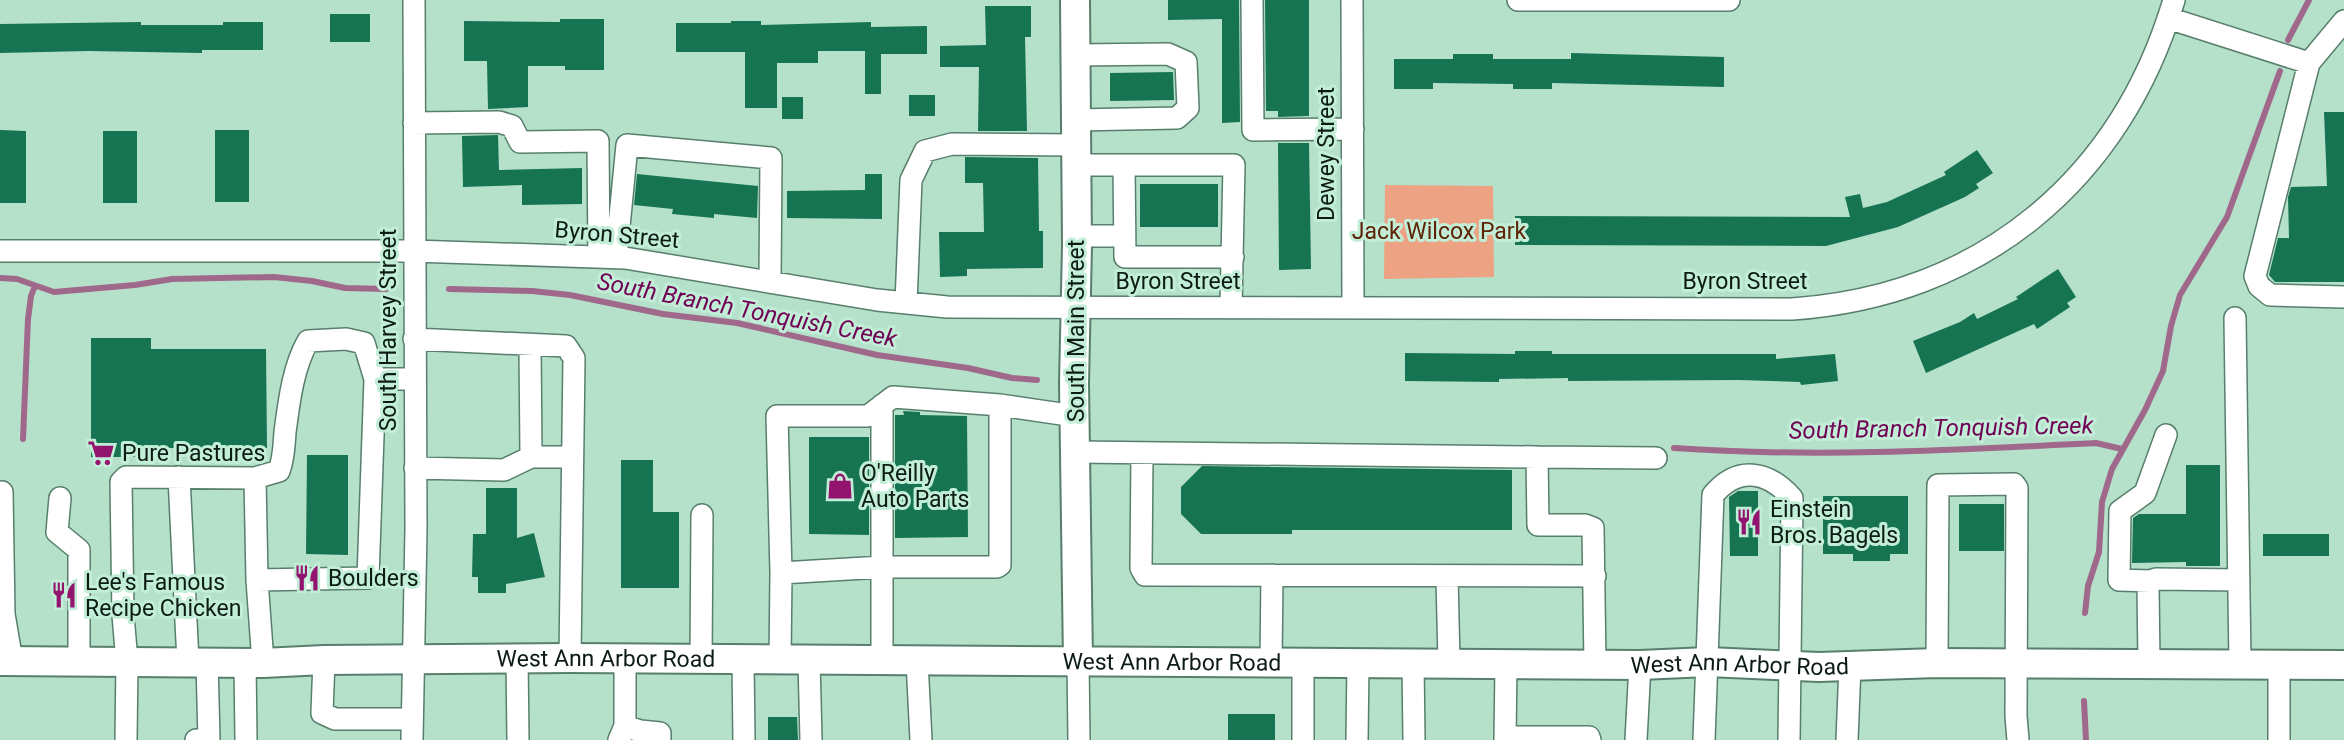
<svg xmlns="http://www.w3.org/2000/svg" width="2344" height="740" font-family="Roboto,sans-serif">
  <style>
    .green { fill: #eda283 }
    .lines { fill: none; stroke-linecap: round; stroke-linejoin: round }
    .stream { stroke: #a0688b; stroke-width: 6 }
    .building { fill: #167452 }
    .minor-casing { stroke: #577f6c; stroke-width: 24 }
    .major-casing { stroke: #577f6c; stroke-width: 32 }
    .minor { stroke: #fff; stroke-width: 21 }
    .major { stroke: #fff; stroke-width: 28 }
    .labels { text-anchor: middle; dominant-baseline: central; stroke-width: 6; stroke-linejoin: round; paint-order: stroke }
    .street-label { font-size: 23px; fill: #0c1c14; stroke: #c2eed7 }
    .park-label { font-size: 23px; fill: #5e2407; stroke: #c2eed7 }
    .poi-label { font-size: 23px; fill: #0c1c14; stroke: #c2eed7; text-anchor: start }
    .water-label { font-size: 24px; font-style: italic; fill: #700154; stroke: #c2eed7 }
  </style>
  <rect width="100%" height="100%" fill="#b5e0ca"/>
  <path class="green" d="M1385 185 1493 186 1494 277 1384 279Z"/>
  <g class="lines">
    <path class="stream" d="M2288 40 2309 0
      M0 278 17 279 54 292 135 285 172 279 274 277 312 281 345 288 386 289
      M449 289 532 291 570 295 663 314 737 323 877 355 968 368 1012 378 1037 380
      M23 439 28 319 31 296 35 286
      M1674 448C1814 458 1956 450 2096 443L2122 449
      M2085 613 2088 586 2099 552 2102 502 2112 469 2145 410 2163 371 2171 326 2180 295 2227 217 2280 71
      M2084 701 2086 740"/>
  </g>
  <path class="building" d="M1168 0H1239L1240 122 1222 123V19L1168 20Z
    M1265 0H1309V116L1278 117V111H1266Z
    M985 6H1031V37H1025L1027 131H978L979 67H940V46L986 45Z
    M330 14H370V42H330Z
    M560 19H604V70H565V66H528V107L488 109 487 61H464V21L560 22Z
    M731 21H761V25L871 22V27L927 26V54H881V94H865V51H818V63H777V108H745V52H676V23H731Z
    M141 22V25H223V22H263V50H202V53L88 51 0 53V24Z
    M1571 53 1724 57V87L1552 83V89H1513V84L1433 83V89H1394V59H1453V54H1493V59H1571Z
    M1173 72 1174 100 1110 101V73Z
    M909 95H935V116H909Z
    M782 97H803V119H782Z
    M2324 112H2344V282H2275L2269 275 2278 238H2289L2288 197 2291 187 2327 186Z
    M0 130 26 131V203H0Z
    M215 130H249V202H215Z
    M103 131H137V203H103Z
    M498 135 499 170 582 168V204L522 205V185L463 187 462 136Z
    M1278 143H1309L1311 269 1279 270Z
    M1977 150 1993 173 1976 184 1979 188 1965 197 1898 227 1826 246 1515 245V216L1850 217 1845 197 1860 194 1863 208 1887 202 1946 175 1944 172Z
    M965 157 1038 158 1039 231H1043V268L967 269V276L940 277 939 232H984L983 183H965Z
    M637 174 758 186 757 218 714 214V218L672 214 673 209 634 205Z
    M865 174H882V219L787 218V191L865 190Z
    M1140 184H1218V227H1140Z
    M2058 269 2076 297 2067 303 2070 307 2037 329 2034 324 1926 373 1913 341 1960 322 1974 313 1977 319 2018 299 2016 297Z
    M91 338H151V349H266L267 448H151L150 457H91Z
    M1515 351H1552V354H1776V359L1835 354 1838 381 1801 385 1800 382 1739 380 1568 381V378L1499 379V382L1405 381V353L1515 354Z
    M903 411 920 412V415L967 416 968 537 895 538V415H904Z
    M809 437H869V535L809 534Z
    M307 455H348V555L306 554Z
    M621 460H653V512H679V588H621Z
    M2186 465H2220V566H2186V562L2132 563 2133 518 2139 514H2186Z
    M1202 466 1512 470V530H1292V534H1201L1181 514V487Z
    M486 488H517V538L534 533 545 577 506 584V593H478V577H472L473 534H486Z
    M1738 491H1758V556H1730L1729 497Z
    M1823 496H1908V554H1890V561H1853V554H1823Z
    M1959 504H2004V551H1959Z
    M2263 534H2329V556H2263Z
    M1228 714H1275V740H1228Z
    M768 717H797L798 740H768Z"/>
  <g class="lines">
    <g class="minor-casing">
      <path id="minor" d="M1252 0 1253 130 1353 129
        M1352 0 1353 308
        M1518 0H1729
        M2168 18 2309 63
        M2344 21 2309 63 2255 276 2259 286 2270 295 2344 297
        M1075 55 1168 54 1186 62 1188 108 1177 118 1076 120
        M414 123 499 122 512 126 520 142 598 141 599 257
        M1076 165H1124
        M1077 236H1124
        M0 251H414L625 258 877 300 947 307 1792 309C1981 296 2120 181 2174 0
        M616 257 627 145 771 158 770 281
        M906 303 911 180 925 151 952 144 1076 145
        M1231 307 1234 165H1124L1125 257H1233
        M2235 318 2240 664
        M414 339 566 346 574 358 570 658
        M530 345 531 457
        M882 405V567L781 573 777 416H868L893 397 1000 405 1075 416
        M1076 452 1537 457 1538 525H1585L1593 528 1595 665
        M1142 453 1141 568 1145 575 1595 576
        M1537 457 1656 458
        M415 468 504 470 531 457H572
        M179 477 188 662
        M255 478 257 580 263 663
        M2 492 4 614 12 661
        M60 498 57 532 79 550V660
        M1447 576 1449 663
        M257 580 368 578 375 379H414
        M2150 581 2119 580 2120 511 2145 493 2166 435
        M517 658 518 740
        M324 660 322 713 335 719H412
        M701 660 702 515
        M780 660 781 573
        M743 661 744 740
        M809 661 811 740
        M882 661V567H997L1000 565V405
        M917 661 921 740
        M1078 661 1079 740
        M1271 662 1272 575
        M245 663 246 740
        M1413 663 1414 740
        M1937 663 1938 485 2014 484 2017 488 2016 716 2018 740
        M2149 664 2148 585 2150 581 2156 579 2239 580
        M2279 665V740
        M625 726 640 731 660 733V737
        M1505 737H1589L1590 740
        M126 740 127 662 123 615 121 482 126 477 255 478 279 471C284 458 284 446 285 432 289 402 293 367 308 341L346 339 364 343 375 379
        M196 740H209L207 662
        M412 740 416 529 414 0
        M619 740 625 726V658
        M1303 740V662
        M1357 740 1358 663
        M1505 740 1506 664
        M1636 740 1640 665
        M1704 740 1713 495C1738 465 1768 471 1792 498L1789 740
        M1847 740 1850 666"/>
    </g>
    <g class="major-casing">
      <g id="major">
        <path d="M1075 0 1077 245 1074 384 1078 661"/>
        <path id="s1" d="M0 661 263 663 324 660 570 658 1640 665 1708 662 1819 667 1937 663 2344 665"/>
      </g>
    </g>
    <use href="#minor" class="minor"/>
    <use href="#major" class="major"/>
  </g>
  <defs>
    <g id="supermarket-bare" transform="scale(2.1)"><path d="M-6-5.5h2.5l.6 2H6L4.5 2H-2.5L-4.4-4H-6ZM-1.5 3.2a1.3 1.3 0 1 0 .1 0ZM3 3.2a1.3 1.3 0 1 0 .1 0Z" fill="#92146f" stroke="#c2eed7" stroke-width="2.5" paint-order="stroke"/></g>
    <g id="shop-bare" transform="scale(2.1)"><path d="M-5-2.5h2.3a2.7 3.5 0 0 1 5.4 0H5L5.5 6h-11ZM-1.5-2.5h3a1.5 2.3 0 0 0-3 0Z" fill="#92146f" stroke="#c2eed7" stroke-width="2.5" paint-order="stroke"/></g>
    <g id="restaurant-bare" transform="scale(2.1)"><path d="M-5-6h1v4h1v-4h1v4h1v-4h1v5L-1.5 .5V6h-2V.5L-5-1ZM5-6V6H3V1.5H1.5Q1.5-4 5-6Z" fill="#92146f" stroke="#c2eed7" stroke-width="2.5" paint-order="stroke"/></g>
  </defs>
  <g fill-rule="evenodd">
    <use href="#supermarket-bare" x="101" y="453"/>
    <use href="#shop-bare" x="840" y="486"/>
    <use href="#restaurant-bare" x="1749" y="522"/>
    <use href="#restaurant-bare" x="307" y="578"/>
    <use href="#restaurant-bare" x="64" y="595"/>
  </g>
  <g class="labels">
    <g class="street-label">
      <text transform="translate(1326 154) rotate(-90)">Dewey Street</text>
      <text transform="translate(617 235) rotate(5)">Byron Street</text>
      <text x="1178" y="281">Byron Street</text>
      <text x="1745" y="281">Byron Street</text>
      <text transform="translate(388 330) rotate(-90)">South Harvey Street</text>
      <text transform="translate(1076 331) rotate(-90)">South Main Street</text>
      <text stroke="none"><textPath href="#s1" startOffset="606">West Ann Arbor Road</textPath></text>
      <text stroke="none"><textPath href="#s1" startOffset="1172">West Ann Arbor Road</textPath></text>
      <text stroke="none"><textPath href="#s1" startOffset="1740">West Ann Arbor Road</textPath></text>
    </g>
    <g class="park-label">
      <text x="1439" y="231">Jack Wilcox Park</text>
    </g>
    <g class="poi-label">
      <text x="122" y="453">Pure Pastures</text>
      <text x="861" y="473">O'Reilly<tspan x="861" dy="26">Auto Parts</tspan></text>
      <text x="1770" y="509">Einstein<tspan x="1770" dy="26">Bros. Bagels</tspan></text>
      <text x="328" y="578">Boulders</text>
      <text x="85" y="582">Lee's Famous<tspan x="85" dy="26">Recipe Chicken</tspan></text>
    </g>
    <g class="water-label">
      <text transform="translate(747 310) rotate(11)">South Branch Tonquish Creek</text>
      <text transform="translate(1941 428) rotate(-1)">South Branch Tonquish Creek</text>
    </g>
  </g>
</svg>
